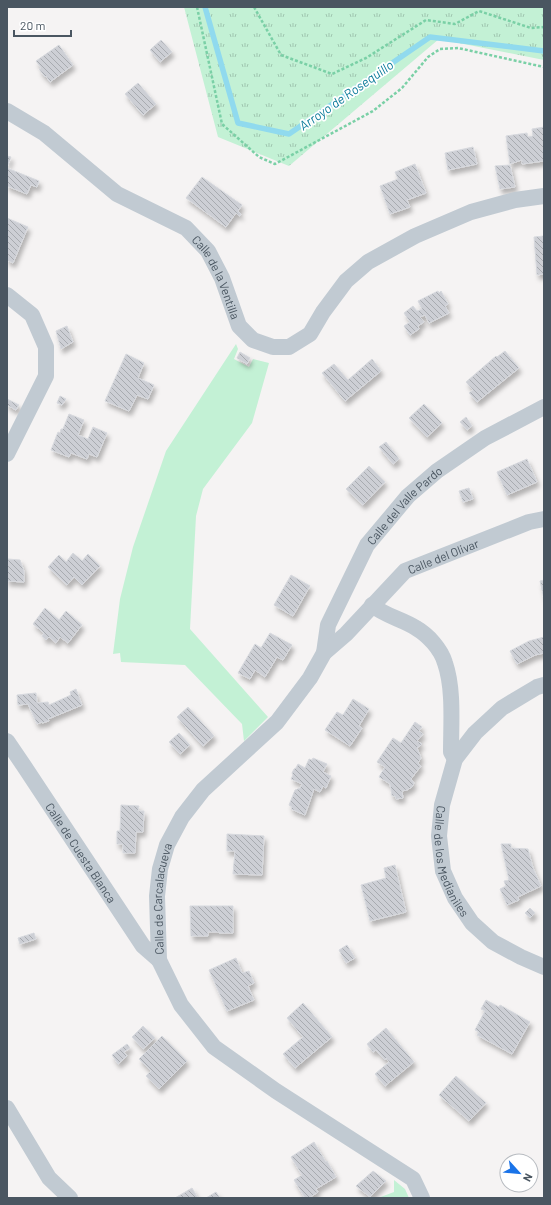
<svg xmlns="http://www.w3.org/2000/svg" width="551" height="1205" font-family="Barlow,sans-serif">
  <style>
    .grass { fill: url(#grass-tufts) }
    .green { fill: #c3f1d5 }
    .lines { fill: none; stroke-linecap: round; stroke-linejoin: round }
    .stream { stroke: #90daee; stroke-width: 5.5 }
    .building { fill: url(#building-back-hatch); stroke: #d7d9de; filter: url(#shadow) }
    .path { stroke: #7ad0a6; stroke-width: 2.5; stroke-dasharray: 3 2; stroke-linecap: butt }
    .street { stroke: #c1cad2; stroke-width: 16 }
    .labels { text-anchor: middle; dominant-baseline: central; stroke-width: 3.5; stroke-linejoin: round; paint-order: stroke }
    .street-label { font-size: 12px; fill: #4a5661; stroke: #fff }
    .water-label { font-size: 13px; font-style: italic; fill: #0c7c9b; stroke: #fff }
  </style>
  <defs>
    <pattern id="grass-tufts" width="24" height="20" patternUnits="userSpaceOnUse"><rect width="24" height="20" fill="#c3f1d5"/><path d="M3 7l-1-3M5 7V3M7 7l1-3M15 17l-1-3M17 17v-4M19 17l1-3" fill="none" stroke="#a0c6b0"/></pattern>
    <pattern id="building-back-hatch" width="6" height="6" patternUnits="userSpaceOnUse"><rect width="6" height="6" fill="#cdcfd5"/><path d="M-1 5l2 2M0 0l6 6M5-1l2 2" fill="none" stroke="#a8abb0"/></pattern>
    <filter id="shadow"><feDropShadow dx="2.5" dy="4.5" stdDeviation="2" flood-color="#0004"/></filter>
  </defs>
  <rect width="100%" height="100%" fill="#f5f3f3"/>
  <path class="grass" d="M184 7H544V60L439 39 289 166 218 137Z"/>
  <path class="green" d="M236 344 238 349 234 359 249 367 253 359 269 363 252 423 203 489 196 516 190 629 268 717 244 741 242 724 185 665 121 662 120 653 113 654 120 599 133 547 166 451Z
    M394 1180 405 1189 409 1198H378L394 1192Z"/>
  <g class="lines">
    <path class="stream" d="M205 7 238 123 289 134 430 37 544 51"/>
  </g>
  <path class="building" d="M161 40 172 52 160 62 150 50Z
    M59 45 73 65 50 82 46 76 45 77 39 69 41 68 36 61Z
    M138 83 156 104 143 115 125 94Z
    M544 127V161L522 164V160L510 164 506 136 527 133 528 137 533 136 532 129Z
    M473 147 477 164 448 170 445 153Z
    M7 156 11 157 7 167Z
    M415 164 426 193 407 200 410 207 390 214 380 186 398 179 395 172Z
    M510 165 515 187 500 189 495 166Z
    M7 168 39 181 37 187 31 185 27 194 7 186Z
    M202 177 242 205 238 211 241 214 240 216 236 213 226 227 186 198Z
    M7 218 28 227 13 263 7 260Z
    M544 236V274L537 275 534 237Z
    M438 291 439 293 441 291 448 304 445 306 449 313 429 323 425 315 420 317 424 322 418 326 419 329 410 335 404 326 410 322 404 313 413 306 417 311 422 309 418 301Z
    M67 326 73 342 61 349 56 331Z
    M505 351 519 368 477 402 469 393 473 390 466 382 496 356 497 357Z
    M240 352 250 358 247 364 237 358Z
    M126 354 144 363 138 378 154 385 148 399 137 395 129 411 105 401Z
    M372 359 381 371 345 401 322 373 334 364 348 380Z
    M60 396 66 399 62 405 57 403Z
    M7 399 19 405 16 410 7 405Z
    M424 404 442 423 427 437 409 418Z
    M69 414 84 420 78 435 88 439 93 427 107 433 97 457 89 454 87 459 71 453 69 457 51 450 58 432 60 433 61 429H63Z
    M466 417 472 426 467 430 460 422Z
    M386 442 399 459 393 464 379 447Z
    M527 459 537 482 507 495 497 472Z
    M369 466 385 482 363 505 346 489Z
    M469 488 473 499 463 502 459 491Z
    M73 553 82 561 88 554 100 566 82 585 74 577 67 585 48 567 59 555 66 562Z
    M8 559 20 560 24 571V582L7 581Z
    M291 575 310 586 293 616 274 605Z
    M544 580V599L540 581Z
    M45 608 59 620 66 611 82 625 68 643 60 637 56 643 49 637 46 640 42 636 44 633 33 624Z
    M270 633 292 645 283 660 277 657 265 677 255 670 250 679 238 673 255 644 261 648Z
    M544 637V653L535 655 517 664 510 651 529 641Z
    M76 689 82 705 48 719 49 721 42 723V722L37 724 28 704 18 705 17 695 36 693 37 703 48 702 49 705 71 695 70 692Z
    M353 699 369 709 359 726 362 728 350 746 325 730 337 712 343 715Z
    M188 707 214 736 203 746 177 717Z
    M415 722 422 727 419 731 423 734 417 741 422 744 417 748 421 758 418 763 421 766 411 779 414 783 412 787 407 790 402 791 403 798 396 799 395 796H392L390 784 379 777 385 767 377 762 393 738 401 743Z
    M179 733 190 745 180 754 169 742Z
    M313 758 327 764 323 772 331 776 326 788 323 786 320 792 314 789 305 815 291 809 292 807 289 805 295 790 300 788 302 784 291 779 293 775 292 773 294 769 296 768 298 764 305 768 309 759 312 760Z
    M121 805 139 806 138 811H144L143 832H136L135 853H123V844H117V831H120Z
    M227 834 264 836 262 875 233 874 235 851H227Z
    M501 844H511V848L528 849 533 868 541 886 518 897 519 900 507 905 500 889 506 886 504 881 509 880Z
    M395 865 406 912 370 921 361 885 386 878 384 868Z
    M190 906H233V933H219V932H208V936H191Z
    M530 908 535 913 530 918 525 913Z
    M34 933 36 939 20 944 18 938Z
    M347 945 355 958 346 963 339 950Z
    M236 958 242 973 249 971 254 983 248 986 254 1000 227 1011 209 970Z
    M486 1000 499 1007 500 1005 530 1022 512 1054 477 1035 479 1032 475 1030 485 1011 481 1009Z
    M303 1003 332 1037 295 1068 283 1054 303 1037 287 1018Z
    M143 1026 155 1038 143 1049 132 1037Z
    M386 1028 414 1062 385 1086 375 1074 389 1062 386 1058 385 1060 376 1050 373 1052 367 1044Z
    M162 1036 187 1061 159 1089 146 1076 151 1071 139 1059Z
    M127 1044 130 1048 124 1052 127 1056 118 1064 112 1055Z
    M456 1076 486 1103 469 1121 439 1095Z
    M314 1142 326 1162 327 1161 336 1177 316 1189 318 1192 309 1198H305L294 1180 302 1175 291 1157Z
    M373 1171 386 1181 370 1197 356 1186Z
    M192 1188 198 1198H175Z
    M216 1192 220 1198H206Z"/>
  <g class="lines">
    <path class="path" d="M197 7 222 124 259 157 275 164 373 111 402 88 428 57 440 49 458 48 544 67
      M254 7 281 55 332 74 366 58 426 20 455 24 479 11 531 28 544 27"/>
    <g class="street">
      <path id="s1" d="M7 111 44 133 117 194 186 228 208 251 222 278 239 326 253 340 273 347H289L310 334 323 312 346 281 368 262 415 236 471 212 515 200 544 196"/>
      <path d="M7 295 32 315 46 347V376L7 454"/>
      <path d="M372 605C385 616 402 619 416 628 428 635 441 649 445 663 454 689 451 724 451 752L455 759"/>
      <path id="s2" d="M324 653 328 625 367 545 408 496 437 471 485 438 544 407"/>
      <path id="s3" d="M544 685 537 687 502 708 475 733 455 759 442 805 439 836 443 871 455 898 472 923 493 942 521 957 544 967"/>
      <path id="s4" d="M7 741 24 766 143 946 159 960"/>
      <path d="M7 1108 49 1178 70 1198"/>
      <path id="s5" d="M422 1198 413 1179 276 1091 214 1047 181 1005 159 960 157 896 160 869 167 845 182 817 203 790 277 722 310 678 324 653 346 634 405 571 529 522 544 519"/>
    </g>
  </g>
  <g class="labels">
    <g class="street-label">
      <text stroke="none"><textPath href="#s1" startOffset="274">Calle de la Ventilla</textPath></text>
      <text stroke="none"><textPath href="#s2" startOffset="172">Calle del Valle Pardo</textPath></text>
      <text stroke="none"><textPath href="#s5" startOffset="886">Calle del Olivar</textPath></text>
      <text stroke="none"><textPath href="#s4" startOffset="134">Calle de Cuesta Blanca</textPath></text>
      <text stroke="none"><textPath href="#s3" startOffset="224">Calle de los Medianiles</textPath></text>
      <text stroke="none"><textPath href="#s5" startOffset="425">Calle de Carcalacueva</textPath></text>
    </g>
    <g class="water-label">
      <text transform="translate(346 95) rotate(-35)">Arroyo de Rosequillo</text>
    </g>
  </g>
  <rect width="551" height="1205" fill="none" stroke="#4a5661" stroke-width="16"/>
  <g transform="translate(519 1173) rotate(117)"><circle r="19" fill="#ffffff" stroke="#b7bbc0"/>
  <path d="M0-3L7 15L0 10L-7 15Z" fill="#1a73e8"/>
  <text y="-6" font-size="11" font-weight="bold" text-anchor="middle" fill="#4a5661">N</text>
  </g>
  <path d="M14 30v6h57v-6" fill="none" stroke="#4a5661" stroke-width="2"/>
  <text x="20" y="30" font-size="12" fill="#4a5661" stroke="#ffffff" stroke-width="3" paint-order="stroke">20 m</text>
</svg>
